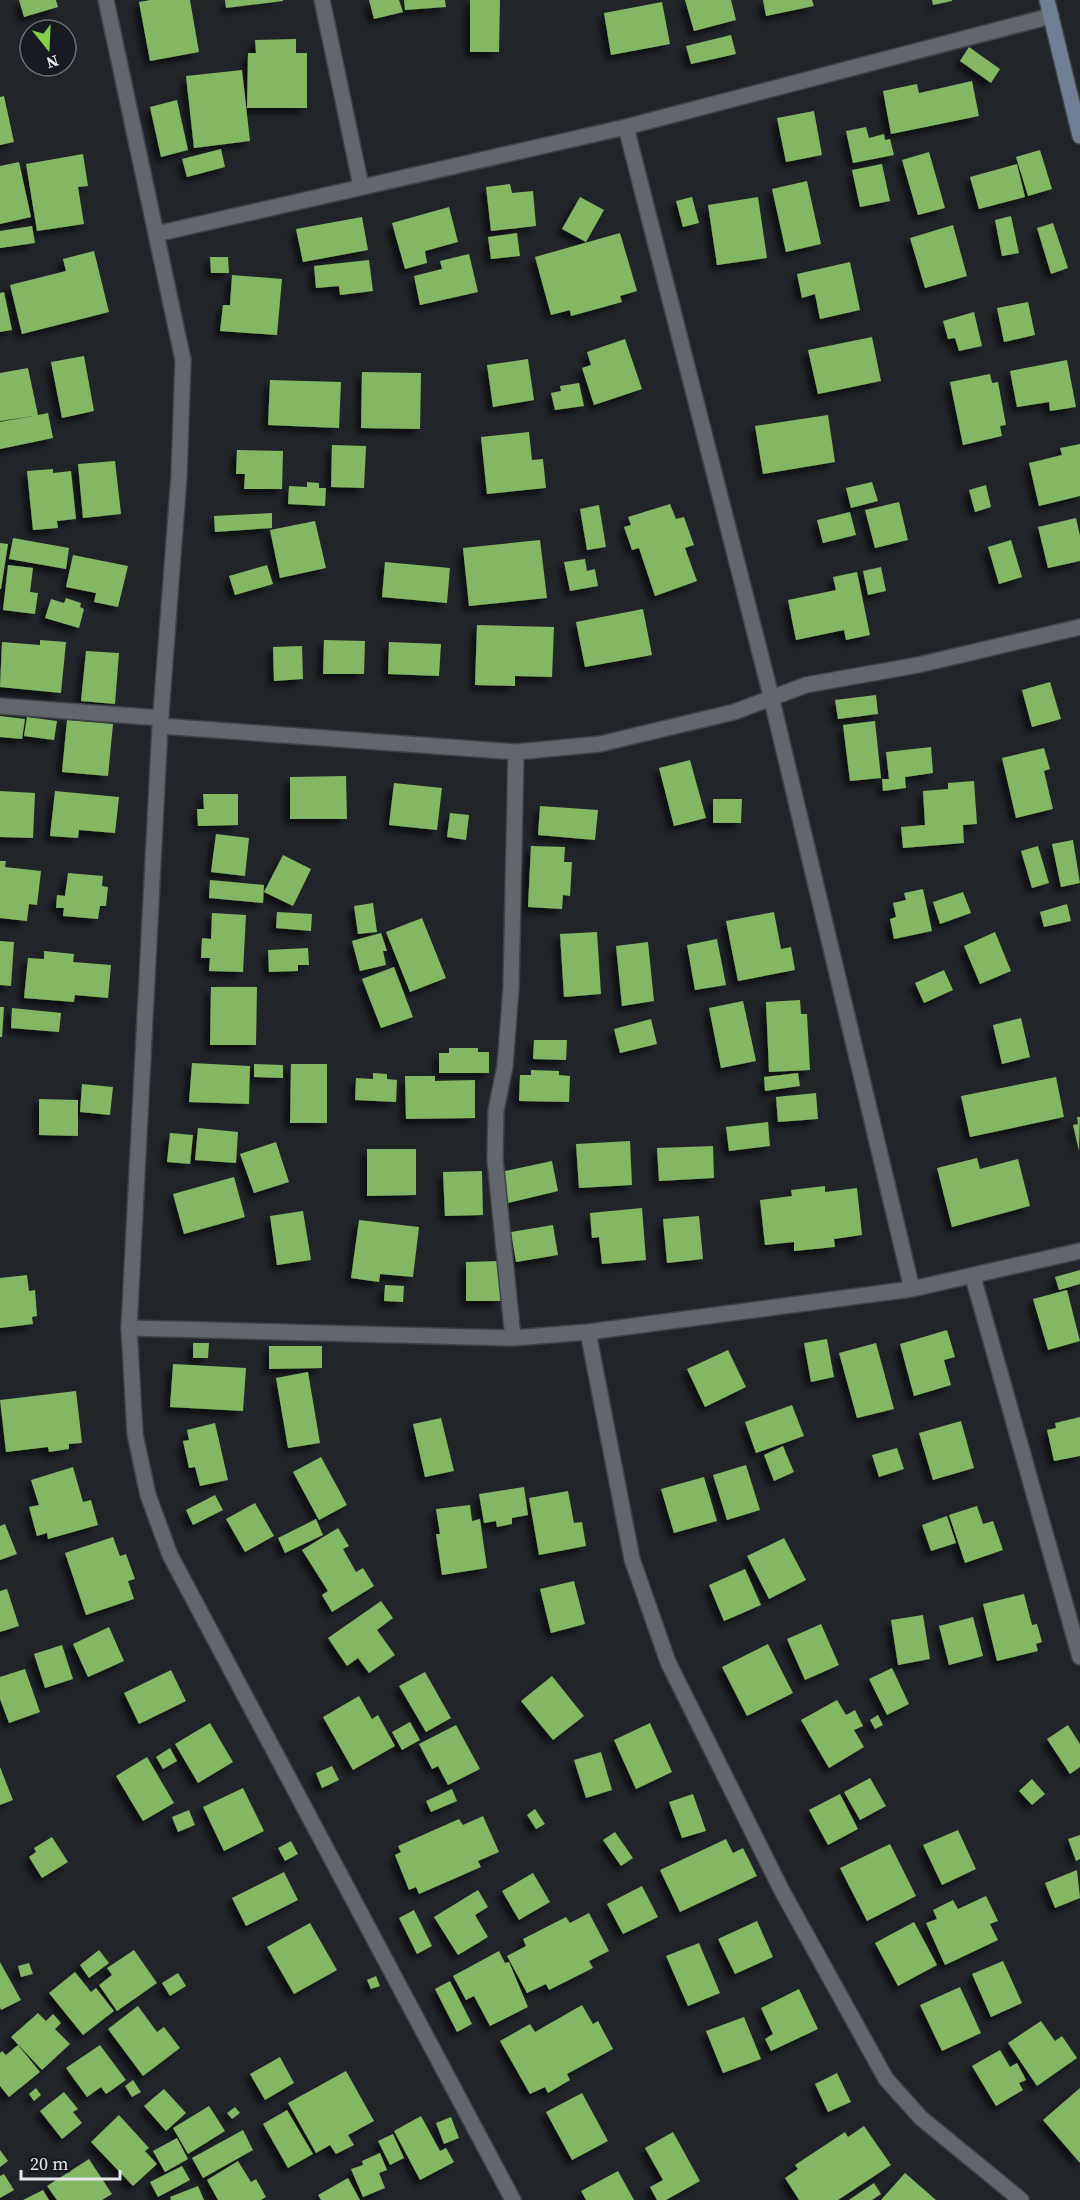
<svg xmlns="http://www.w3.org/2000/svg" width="1080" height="2200" font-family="'Source Serif 4',serif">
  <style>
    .building { fill: #84b763; filter: url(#shadow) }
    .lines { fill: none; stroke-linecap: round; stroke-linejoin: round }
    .street-casing { stroke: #3f4347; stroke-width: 18 }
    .secondary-casing { stroke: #3f4347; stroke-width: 18 }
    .street { stroke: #62666d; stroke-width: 15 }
    .secondary { stroke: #717f94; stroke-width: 15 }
  </style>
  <defs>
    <filter id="shadow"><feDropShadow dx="-5.5" dy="5.5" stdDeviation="3" flood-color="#0009"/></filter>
  </defs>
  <rect width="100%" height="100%" fill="#21252a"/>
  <path class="building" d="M19 0H56L58 7 24 17Z
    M150 0H190L199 52 150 61 139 2Z
    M225 0H283V1L226 8Z
    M369 0H399L403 12 374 19Z
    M404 0H445L446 7 405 10Z
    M470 0H500L499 52H470Z
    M685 0H731L736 20 694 31Z
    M763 0H812L814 6 766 16Z
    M932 0H952V1L933 5Z
    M662 2 670 44 611 55 604 13Z
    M731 35 736 54 691 64 686 46Z
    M296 39V53H307V108H247L248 53H256L255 40Z
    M969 47 1000 69 991 83 960 61Z
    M242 70 250 141 194 148 186 76Z
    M972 81 979 116 891 134 883 91 917 84 919 93Z
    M4 96 14 142 0 145V97Z
    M177 100 188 150 161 157 150 107Z
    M814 111 822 155 786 162 777 118Z
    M866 127 869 138 884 134 885 140 890 139 894 155 853 163 846 131Z
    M221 149 225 167 187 177 182 159Z
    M1040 150 1052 189 1028 196 1016 157Z
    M929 152 945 208 918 215 902 160Z
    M83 154 88 186 78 187 84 224 37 231 26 164Z
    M19 162 31 217 0 224V166Z
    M882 164 890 201 860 207 852 170Z
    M1017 164 1025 197 979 209 970 177Z
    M807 181 821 244 786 252 772 189Z
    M510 184 512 193 533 191 536 226 491 231 486 187Z
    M580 197 604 210 586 242 562 229Z
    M692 197 699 223 683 227 676 201Z
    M758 197 767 258 717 265 708 205Z
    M449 207 458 242 425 251 427 263 405 269 392 223Z
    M1011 216 1019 253 1002 256 995 220Z
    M362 217 368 250 303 262 296 229Z
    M1053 223 1068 268 1051 274 1037 228Z
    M953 225 967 276 925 288 910 238Z
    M32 226 35 243 0 248V231Z
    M517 233 520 256 491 259 488 237Z
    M620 233 637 291 620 296 622 302 571 316 570 310 551 315 535 257Z
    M94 251 109 312 22 334 10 285 66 271 63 259Z
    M469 254 478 292 420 305 414 276 442 269 440 261Z
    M210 257H228L229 273H211Z
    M369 260 373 291 340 295 339 286 316 288 314 266Z
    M850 262 860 310 820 319 815 294 802 298 797 274Z
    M232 275 282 279 277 335 220 331 223 305H230Z
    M4 292 12 330 0 332V293Z
    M1028 302 1035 335 1004 342 997 308Z
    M974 312 982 346 959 351 955 338 948 339 943 321Z
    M872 337 881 381 818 394 808 350Z
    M625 339 642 389 594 405 582 368 591 365 587 352Z
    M84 356 94 411 62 418 51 362Z
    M528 359 534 400 493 407 487 365Z
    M1067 360 1076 407 1050 411 1049 402 1017 407 1010 371Z
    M28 368 38 415 48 413 53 438 0 449V422L33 416 0 421V373Z
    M362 372 421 373 420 429 361 428Z
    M990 374 992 383 998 382 1006 425 1000 426 1002 436 963 445 950 382Z
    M270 380 341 382 339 428 268 425Z
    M579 383 584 406 555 410 551 393 561 391 560 386Z
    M828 415 835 462 763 474 755 426Z
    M529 432 532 460 543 459 546 488 487 494 481 437Z
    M1080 444V496L1039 506 1029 463 1062 455 1060 448Z
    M332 445 366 446 364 488 331 487Z
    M237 450 283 451 282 489H244L245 474H236Z
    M115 461 121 514 83 518 78 464Z
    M53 469V473L71 471 76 519 57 521 58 528 33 530 27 471Z
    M307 482 319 483V488H326L325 506 288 504 289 486 307 487Z
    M872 482 878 501 851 508 846 488Z
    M986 485 991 507 975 512 969 490Z
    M899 502 908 540 875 548 865 510Z
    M670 504 676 519 684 517 694 545 685 548 697 581 655 596 639 548 632 550 624 527 631 525 628 517Z
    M599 505 606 547 587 550 580 509Z
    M850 512 856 535 823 543 817 520Z
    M272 513V528L215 532 214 516Z
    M1076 518 1080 536V561L1048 568 1038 527Z
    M315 521 326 568 280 578 270 530Z
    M13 538 69 548 66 569 9 559Z
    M540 540 547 598 469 606 463 548Z
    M1011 540 1022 577 999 584 988 547Z
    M0 543 8 544 1 589H0Z
    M73 555 128 566 118 607 94 602 96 593 66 587Z
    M585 559 587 571 595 569 598 586 570 591 564 562Z
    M385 562 450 568 447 603 382 597Z
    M8 565 33 568 30 592 38 593 35 614 3 610Z
    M267 565 273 584 235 595 229 576Z
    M881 567 886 591 868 595 863 571Z
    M857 572 870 635 846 640 844 630 796 640 788 600 836 590 833 577Z
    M66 598 81 603 80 607 84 609 79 628 45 618 51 599 64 603Z
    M643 609 652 655 585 667 576 622Z
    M477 625 554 627 552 677 515 676V686L475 685Z
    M40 640 66 642 61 693 0 687 2 642 40 645Z
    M324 640 365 641 364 674H323Z
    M389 642 441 644 439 676 388 674Z
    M302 646 303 679 274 681 273 647Z
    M86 651 119 653 115 704 81 701Z
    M1050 682 1061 719 1032 727 1022 690Z
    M876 695 878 714 838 719 835 700Z
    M0 716 25 719 22 739 0 737Z
    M27 717 57 721 54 740 24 736Z
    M67 720 113 724 108 776 62 772Z
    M875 721 881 778 850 781 843 725Z
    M931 747 933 773 905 777 906 788 883 791 882 779H889L886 752Z
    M1044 748 1050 769 1044 771 1053 809 1016 818 1002 758Z
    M690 760 706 818 674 826 659 768Z
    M346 776 347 819H290V777Z
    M974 781 977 824 963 825 964 843 903 848 901 827 925 825 923 791 948 789V783Z
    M394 783 442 788 437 830 389 825Z
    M0 791 35 793 33 838 0 837Z
    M55 791 119 797 115 833 79 830 78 838 50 836Z
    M203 794H238V825L198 826 197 809H204Z
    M713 799H742L741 823H713Z
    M540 806 598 810 595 840 538 835Z
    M450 813 469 815 466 840 447 837Z
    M216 834 249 838 245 876 211 872Z
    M1073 840 1080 883 1061 887 1052 844Z
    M531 846 565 847 564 862H572L570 896 563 895 562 909 528 907Z
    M1038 846 1049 883 1032 888 1021 851Z
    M283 855 311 869 293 906 264 892Z
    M0 861H6L5 867 41 871 37 905 29 904 27 921 0 918Z
    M68 873 103 876 102 886 108 887 106 906H100L98 919 63 916 64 908H56L57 895 65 896Z
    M210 880 264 885 263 903 209 898Z
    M923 889 932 931 894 939 890 919 896 917 893 903 906 900 904 893Z
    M963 892 971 913 940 924 933 902Z
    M373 903 377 932 358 934 354 906Z
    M1067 904 1071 921 1044 927 1040 912Z
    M277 912 312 914 311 931 276 928Z
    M774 912 781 949 791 947 795 970 738 981 726 921Z
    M212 913 246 915 243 972 209 971 210 958H201L202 938 211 939Z
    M422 918 446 978 410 992 386 932Z
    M597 932 601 994 564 997 560 934Z
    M995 932 1011 971 980 984 964 946Z
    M381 933 387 951H383L386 965 360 971 352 941Z
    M717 939 726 985 695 990 687 945Z
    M0 941 14 942 11 986 0 985Z
    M648 942 654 1001 622 1006 616 946Z
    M308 948 309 965H298V971L269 972 268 950Z
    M44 951 74 954 73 962 111 965 108 998 75 995 74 1002 24 998 28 958 44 959Z
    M394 967 413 1017 381 1028 362 979Z
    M944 970 953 990 924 1003 915 983Z
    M211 987H257L256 1045H210Z
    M800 1000 801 1014H807L810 1070 769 1072 766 1002Z
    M743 1001 756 1061 721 1068 709 1008Z
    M0 1007H4L2 1037H0Z
    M12 1008 61 1013 59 1032 11 1028Z
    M1021 1018 1030 1057 1002 1064 993 1025Z
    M651 1019 657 1044 620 1053 614 1029Z
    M534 1040H567L566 1060 533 1059Z
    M449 1048H478V1052H489V1073H439V1053H449Z
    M192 1063 250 1066 249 1104 189 1102Z
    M254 1064 283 1065V1078L254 1077Z
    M291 1064H327V1123H290Z
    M531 1070 559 1071V1075L570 1076 569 1102 519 1101 520 1075H531Z
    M373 1073 387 1074V1079L397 1080 396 1102 355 1100 356 1078 373 1079Z
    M798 1073 800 1086 765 1091 764 1077Z
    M405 1076H435V1081L475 1080V1118L406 1119Z
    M1056 1077 1064 1117 970 1137 961 1096Z
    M82 1084 113 1087 110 1115 80 1112Z
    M816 1093 818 1119 778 1122 776 1097Z
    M39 1099 78 1100V1136L39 1135Z
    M1077 1117H1080L1079 1151 1073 1125 1078 1124Z
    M768 1122 770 1146 729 1151 726 1127Z
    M198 1128 238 1132 236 1163 195 1160Z
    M170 1133 193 1135 190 1164 167 1162Z
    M630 1141 632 1185 579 1188 576 1144Z
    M276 1142 289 1182 254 1193 240 1154Z
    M713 1146 714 1178 659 1181 657 1148Z
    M367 1149H416V1195L367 1196Z
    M977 1158 980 1169 1018 1159 1030 1206 952 1227 937 1168Z
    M552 1161 558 1191 508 1203 501 1172Z
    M482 1171 483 1215 445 1216 443 1172Z
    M234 1177 245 1217 184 1234 173 1194Z
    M825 1186V1192L857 1188 862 1235 834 1239 835 1247 794 1251V1242L765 1245 760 1200 792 1196 791 1190Z
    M642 1208 646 1260 602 1264 599 1237 592 1238 590 1213Z
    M303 1211 311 1260 277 1265 270 1216Z
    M699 1216 703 1259 667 1263 663 1219Z
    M359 1220 419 1227 413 1277 380 1274 379 1282 351 1278Z
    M553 1225 558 1255 516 1262 511 1232Z
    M500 1261 501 1301H466V1262Z
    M1080 1270V1284L1059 1290 1055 1277Z
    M27 1275 29 1291 35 1290 37 1316 32 1317 33 1324 0 1328V1278Z
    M385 1285 404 1286 403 1302 384 1301Z
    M1067 1290 1080 1341 1048 1350 1033 1299Z
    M947 1330 955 1357 944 1360 951 1385 914 1396 900 1344Z
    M827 1339 834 1377 811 1382 804 1343Z
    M193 1343H209L208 1358H193Z
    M876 1343 894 1409 857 1418 839 1353Z
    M269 1346H322V1368L269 1369Z
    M728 1350 746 1387 705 1407 687 1369Z
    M173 1364 246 1368 243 1411 170 1407Z
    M308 1372 320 1443 288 1448 276 1378Z
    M76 1391 82 1443 69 1444V1449L49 1452 48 1447 6 1452 0 1400Z
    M792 1405 804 1436 756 1453 745 1422Z
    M1080 1417V1456L1054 1461 1047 1430 1056 1428 1055 1423Z
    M441 1418 454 1471 425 1477 413 1424Z
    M961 1421 974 1468 933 1480 919 1433Z
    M215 1423 228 1480 200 1486 195 1467 189 1468 183 1441 189 1440 187 1430Z
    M783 1446 794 1472 774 1481 764 1455Z
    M897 1448 904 1469 879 1477 872 1455Z
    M321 1457 347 1505 319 1520 293 1472Z
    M746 1465 760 1510 727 1520 713 1475Z
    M73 1467 83 1502 91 1500 98 1525 48 1539 47 1533 37 1536 29 1507 39 1505 31 1480Z
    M704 1477 717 1521 674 1533 661 1489Z
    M524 1487 528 1515 512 1518V1524L497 1527 496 1521 484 1523 479 1494Z
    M568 1491 574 1523 582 1522 586 1546 539 1555 529 1498Z
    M215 1495 223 1510 193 1525 186 1510Z
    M255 1503 274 1536 245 1552 226 1519Z
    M470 1505 472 1521 480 1519 487 1568 442 1575 436 1534H440L436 1509Z
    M977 1506 983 1524 993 1521 1003 1550 965 1563 949 1515Z
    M947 1516 956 1543 931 1551 922 1525Z
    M316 1519 323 1535 285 1553 278 1538Z
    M5 1524 17 1554 0 1560V1526Z
    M338 1528 349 1546 343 1549 356 1572 363 1568 374 1586 332 1612 322 1595 328 1591 302 1550Z
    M113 1537 120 1556 126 1554 135 1579 128 1581 134 1599 86 1615 65 1553Z
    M784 1538 806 1580 769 1599 747 1556Z
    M745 1569 761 1605 724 1621 709 1585Z
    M574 1581 585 1624 551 1633 540 1589Z
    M7 1589 19 1626 0 1632V1591Z
    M1024 1594 1032 1625 1037 1624 1042 1642 1036 1644 1038 1651 997 1661 983 1604Z
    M381 1601 393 1618 377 1630 395 1655 369 1673 358 1658 347 1666 328 1638Z
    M923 1615 930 1659 898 1665 891 1620Z
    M973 1617 983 1656 949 1665 939 1626Z
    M821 1624 839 1665 805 1680 787 1639Z
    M109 1627 124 1661 88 1677 73 1644Z
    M768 1644 793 1693 747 1716 722 1667Z
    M62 1645 73 1679 45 1688 34 1654Z
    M892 1668 909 1704 887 1715 869 1679Z
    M25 1669 40 1712 9 1723 0 1699V1677Z
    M171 1670 186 1701 139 1724 124 1693Z
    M425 1672 451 1718 426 1732 399 1686Z
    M552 1676 584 1716 553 1740 521 1701Z
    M359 1696 372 1719 378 1715 395 1746 353 1770 323 1717Z
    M837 1700 846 1715 855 1710 863 1726 854 1730 864 1747 829 1768 801 1720Z
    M878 1715 883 1725 875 1729 870 1720Z
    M410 1722 420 1740 402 1750 392 1732Z
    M210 1723 233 1762 198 1783 175 1744Z
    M650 1723 672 1772 636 1789 614 1740Z
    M456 1725 480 1769 448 1785 438 1766 432 1769 419 1744Z
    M1068 1725 1080 1744V1767L1070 1774 1047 1739Z
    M170 1748 177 1761 163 1769 156 1757Z
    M601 1752 612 1790 586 1798 574 1760Z
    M147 1757 174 1803 143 1821 116 1776Z
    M332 1766 339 1780 322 1788 316 1773Z
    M0 1767 13 1800 0 1805Z
    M870 1778 886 1806 860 1820 844 1792Z
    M1032 1779 1045 1794 1032 1805 1019 1791Z
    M243 1788 264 1831 224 1851 203 1807Z
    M452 1789 457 1801 431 1812 426 1801Z
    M693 1794 706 1831 682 1838 669 1802Z
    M840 1794 858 1829 828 1845 809 1810Z
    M535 1809 545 1824 536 1829 527 1815Z
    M189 1810 195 1825 178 1832 172 1817Z
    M483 1816 499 1852 478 1861 481 1867 419 1894 416 1887 409 1890 395 1855 401 1852 398 1846 459 1819 463 1825Z
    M958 1830 976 1869 942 1885 923 1845Z
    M615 1832 633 1858 621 1866 603 1840Z
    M1080 1835V1859L1076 1861 1068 1839Z
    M52 1837 68 1862 42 1878 29 1857 36 1852 34 1848Z
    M726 1839 733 1853 743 1848 757 1876 680 1912 660 1870Z
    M291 1841 298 1854 285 1861 278 1848Z
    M890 1844 916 1896 867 1921 840 1868Z
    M1077 1870 1080 1898 1055 1908 1045 1883Z
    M284 1872 298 1900 246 1926 232 1898Z
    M533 1873 550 1902 519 1920 502 1891Z
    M642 1886 658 1917 623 1934 607 1904Z
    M478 1890 488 1907 475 1915 488 1937 458 1955 434 1917Z
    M986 1896 998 1921 990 1924 998 1940 945 1965 926 1923 937 1919 933 1910 953 1900 958 1909Z
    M414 1910 432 1946 417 1954 399 1918Z
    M589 1913 609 1951 589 1961 593 1968 549 1990 546 1984 527 1993 507 1956 526 1946 523 1939 566 1917 570 1923Z
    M757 1921 773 1957 735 1974 718 1939Z
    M914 1922 937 1965 898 1986 875 1943Z
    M310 1923 337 1970 294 1994 267 1947Z
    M699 1943 720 1993 688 2006 666 1956Z
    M99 1950 109 1963 89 1978 80 1965Z
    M134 1950 157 1983 117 2011 99 1985 112 1975 107 1968Z
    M499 1951 505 1963 509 1962 528 2007 490 2026 474 1996 466 2000 453 1976Z
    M1003 1961 1022 2003 991 2017 972 1974Z
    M0 1962 21 2000 1 2010 0 2007Z
    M29 1963 33 1974 21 1977 18 1966Z
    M75 1972 91 1992 96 1988 114 2011 83 2035 49 1993Z
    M178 1973 186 1986 170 1996 162 1983Z
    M376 1976 380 1986 371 1989 367 1980Z
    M450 1981 472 2024 457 2032 435 1989Z
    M960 1987 981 2033 942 2051 920 2005Z
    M799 1989 818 2029 771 2051 765 2039 773 2034 761 2008Z
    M582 2005 593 2024 598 2021 613 2049 567 2074 570 2080 548 2093 545 2087 530 2094 500 2041 530 2024 535 2032Z
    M138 2006 157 2032 164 2027 180 2048 143 2076 108 2029Z
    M38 2013 46 2021 53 2014 61 2023 55 2029 70 2044 42 2070 11 2037Z
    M744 2017 761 2059 723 2073 706 2031Z
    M1041 2021 1055 2041 1062 2036 1077 2058 1037 2086 1008 2043Z
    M18 2045 40 2072 9 2097 0 2086V2053L2 2051 6 2055Z
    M100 2045 126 2080 106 2094 101 2087 87 2097 66 2068Z
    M1000 2050 1010 2067 1017 2063 1026 2080 1019 2083 1023 2090 996 2106 972 2066Z
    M280 2057 294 2083 265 2100 250 2074Z
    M346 2071 374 2121 348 2135 354 2145 336 2154 330 2145 316 2153 288 2103Z
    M837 2073 851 2102 828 2112 815 2084Z
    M133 2080 141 2092 132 2097 125 2086Z
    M36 2088 41 2095 34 2101 29 2094Z
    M1080 2088V2163L1043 2120Z
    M164 2089 186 2113 166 2131 144 2106Z
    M64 2092 78 2109 73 2112 82 2123 62 2139 40 2111Z
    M582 2093 608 2141 572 2160 546 2112Z
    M209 2106 225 2131 188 2154 173 2128Z
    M235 2107 240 2113 232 2119 227 2113Z
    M287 2110 313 2154 288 2168 263 2124Z
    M119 2115 149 2148 145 2151 157 2164 133 2186 91 2142Z
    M421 2116 440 2151 446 2148 454 2162 420 2180 394 2131Z
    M451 2117 459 2138 444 2144 436 2123Z
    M864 2126 891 2165 838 2200H799L785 2178 798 2169 795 2165 845 2132 848 2137Z
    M243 2130 253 2150 203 2178 192 2158Z
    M673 2132 700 2181 666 2200H657L650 2187 663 2180 645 2148Z
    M393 2134 404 2158 390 2165 378 2141Z
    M177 2138 188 2159 165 2172 153 2151Z
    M0 2150 8 2161 0 2167Z
    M380 2153 387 2170 379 2173 385 2188 363 2197 351 2169 363 2165 362 2161Z
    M89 2159 112 2194 102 2200H57L47 2186Z
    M238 2161 251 2182 256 2179 266 2197 261 2200H218L207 2180Z
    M182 2166 190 2180 158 2197 150 2182Z
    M618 2171 634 2200H586L581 2191Z
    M905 2173 936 2200H881Z
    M4 2174 14 2190 0 2198V2176Z
    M348 2178 360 2200H321L318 2195Z
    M874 2183 881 2194 872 2200H849Z
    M198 2186 204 2200H171L170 2197Z
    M43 2190 49 2200H23Z"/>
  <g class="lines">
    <g class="street-casing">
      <path id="street" d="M106 0 183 360 179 476 160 726 129 1328 135 1434 148 1495 170 1555 513 2200
        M322 0 361 186
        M626 127 771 696 912 1289
        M156 234 626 127 1051 16
        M0 706 161 718
        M160 726 516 752 600 744 734 712 806 685 918 665 1080 627
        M973 1277 1080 1657
        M129 1328 513 1338 588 1332 912 1289 1080 1251
        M588 1332 632 1559 668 1662 782 1891 886 2079 921 2118 1021 2200
        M513 1338 495 1160 496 1110 505 1066 511 988 516 752"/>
    </g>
    <g class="secondary-casing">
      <path id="secondary" d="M1047 0 1080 136"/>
    </g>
    <use href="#street" class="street"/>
    <use href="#secondary" class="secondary"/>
  </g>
  <g transform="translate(48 48) rotate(162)"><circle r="28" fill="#171b21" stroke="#6a6d72" stroke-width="1.5"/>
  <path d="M0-4.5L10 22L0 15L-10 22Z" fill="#84cf4d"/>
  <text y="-9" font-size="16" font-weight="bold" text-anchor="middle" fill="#e6e9ec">N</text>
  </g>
  <path d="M21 2170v9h99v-9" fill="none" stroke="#e6e9ec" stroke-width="3"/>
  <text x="30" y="2170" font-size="18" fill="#e6e9ec" stroke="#171b21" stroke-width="4.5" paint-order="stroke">20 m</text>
</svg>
